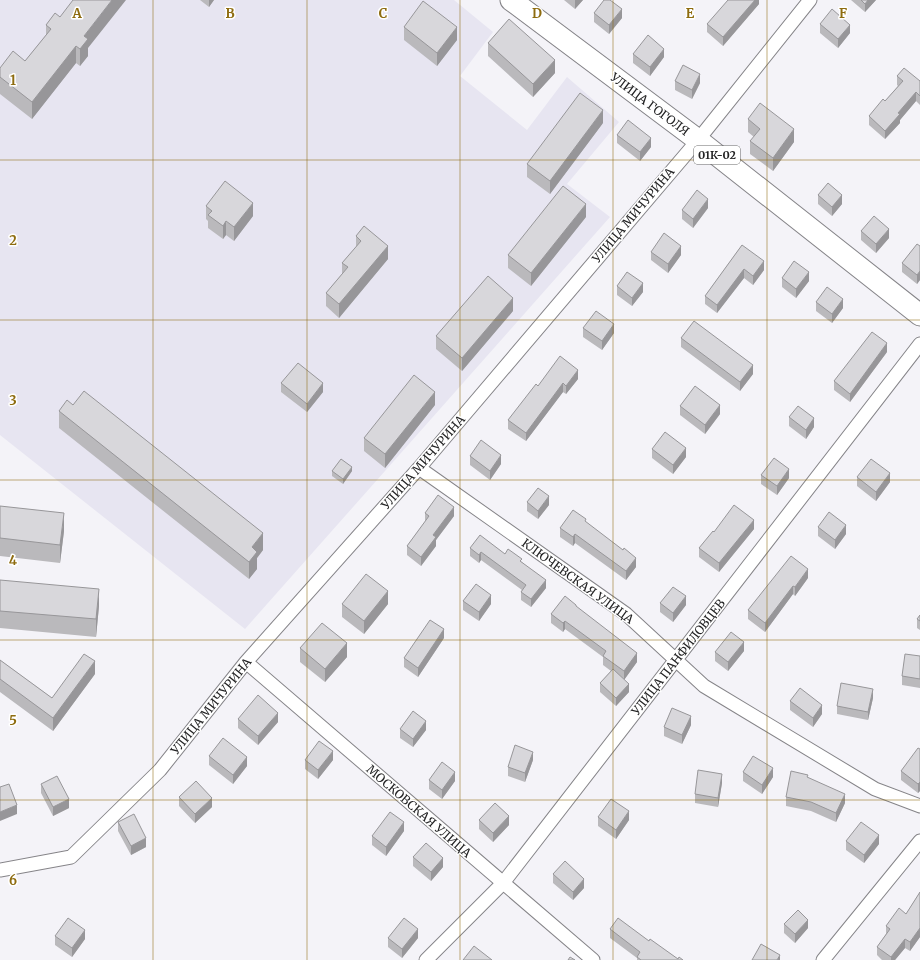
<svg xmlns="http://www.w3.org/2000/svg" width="920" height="960" font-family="Merriweather,serif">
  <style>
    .built { fill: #e7e5f1 }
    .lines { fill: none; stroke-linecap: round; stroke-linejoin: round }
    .street-casing { stroke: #858488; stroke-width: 15 }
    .primary-casing { stroke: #858488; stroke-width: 23 }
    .street { stroke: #fff; stroke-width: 13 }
    .primary { stroke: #fff; stroke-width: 21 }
    .wall { fill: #bab9bc }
    .shaded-wall { fill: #979699 }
    .building { fill: #d8d7db; stroke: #979699 }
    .grid { fill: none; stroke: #8e6c0f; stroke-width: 1; stroke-opacity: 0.55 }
    .labels { text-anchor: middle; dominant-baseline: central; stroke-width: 3; stroke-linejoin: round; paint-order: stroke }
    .shield { fill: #fff; stroke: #666; stroke-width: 1 }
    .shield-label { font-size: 11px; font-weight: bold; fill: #242425 }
    .street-label { font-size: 12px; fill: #242425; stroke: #fff }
    .grid-label { font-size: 13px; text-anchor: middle; font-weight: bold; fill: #8e6c0f; stroke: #fff; stroke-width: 3; stroke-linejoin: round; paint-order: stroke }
  </style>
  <rect width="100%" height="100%" fill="#f4f3f8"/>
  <path class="built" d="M0 0H454L493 32 460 76 527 130 567 77 619 122 567 184 610 217 245 629 0 435Z"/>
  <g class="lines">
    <g class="street-casing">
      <path id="street" d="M419 468 626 614 704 686 875 789 920 806
        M246 662 593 960
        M0 870 71 857 160 770 246 662 419 468 698 140 810 0
        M426 960 503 883 920 344
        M823 960 920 841"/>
    </g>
    <g class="primary-casing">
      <path id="primary" d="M511 0 698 140 920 315"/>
    </g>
    <use href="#street" class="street"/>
    <use href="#primary" class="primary"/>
  </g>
  <path class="wall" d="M200 0H214L209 7Z
    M564 0H583L575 9Z
    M759 0V4L723 46 707 32V24Z
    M851 0H876L865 12Z
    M594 13 622 18 609 34 594 22Z
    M820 24 850 33 838 48 820 33Z
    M46 25 88 48V56L80 66 76 63 32 119 0 94V68L25 61 46 35Z
    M404 27 457 40 437 66 404 40Z
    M488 43 555 73 533 97 488 56Z
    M633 54 664 57 650 76 633 63Z
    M897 76 920 81V105L916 101 900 120V123L885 139 869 125V116L885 101 898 86 897 85Z
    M675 81 700 83 692 99 675 90Z
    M748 119 794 142 773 171 750 154V141L754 137 748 132Z
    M603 123 550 194 527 177V164Z
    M617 135 651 147 640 161 617 143Z
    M818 195 842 204 832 216 818 204Z
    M206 206 253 216 234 241 226 235 223 239 208 228V221L206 219Z
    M708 208 693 228 682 219V210Z
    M586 217 531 286 508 268V255Z
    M861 231 889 238 876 253 861 240Z
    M356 236 388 259 339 318 326 306V293L342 274V263L356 247Z
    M742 245 764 270 753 285 744 278 717 313 705 304V296Z
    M920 246V280L917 284 902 272V263Z
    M651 252 681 255 668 273 651 260Z
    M782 278 809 281 796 298 782 287Z
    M617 286 643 292 632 306 617 295Z
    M816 302 843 308 832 323 816 311Z
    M513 311 462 371 436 349V336Z
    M583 328 614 333 602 350 583 337Z
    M681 338 753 374 740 391 681 347Z
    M887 352 850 402 834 390V381Z
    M578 379 566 394 563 392 526 441 508 429V420L538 386Z
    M281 383 323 392 307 412 281 392Z
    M435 405 385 468 364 451V438Z
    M680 406 720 414 705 434 680 415Z
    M59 411 263 550 257 558V569L249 579 59 428Z
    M789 417 814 427 806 439 789 426Z
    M652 449 686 457 673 474 652 458Z
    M470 456 501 464 490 480 470 465Z
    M332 471H352L343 484 332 476Z
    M761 475 789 478 777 495 761 484Z
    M857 477 890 482 876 501 857 486Z
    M527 502 549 505 538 519 527 511Z
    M0 506 64 531 60 563 0 556Z
    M425 513 454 516 436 540V546L421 566 407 555V546L425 522Z
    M586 522 636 567 626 580 575 543 573 546 560 537V528Z
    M818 527 846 534 835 549 818 536Z
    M754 529 719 572 699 557V548L714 532Z
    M470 548 505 554 522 562 546 588 531 607 521 600V592L522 590 481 560 479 563 470 556Z
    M808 578 795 596 793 594 765 632 748 619V610Z
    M0 580 99 606 96 637 0 628Z
    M463 601 491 604 479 621 463 610Z
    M660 603 686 605 673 622 660 612Z
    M342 604H388L364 634 342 617Z
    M576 607 637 662 624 680 629 692 616 706 600 692V683L611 671 603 665V657L565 629 563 632 551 623V614Z
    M920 615V630L917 628V619Z
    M444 638 418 677 404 667V658Z
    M300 648 347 657 325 682 300 662Z
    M744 651 728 671 715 661V652Z
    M920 656V688L902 685V676Z
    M0 660 52 698 95 674 53 731 0 692Z
    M873 698 868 720 837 714V706Z
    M790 701 822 714 813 727 790 710Z
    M238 719 278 722 258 745 238 728Z
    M691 725 682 744 664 736V727Z
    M400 729 426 730 413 747 400 738Z
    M920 749V791L918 793 901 780V771Z
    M209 756 247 766 233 784 209 765Z
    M305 760H333L318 779 305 769Z
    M533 760 525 782 508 776V767Z
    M743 772 773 777 762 794 743 781Z
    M808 778 845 803 836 822 811 811 786 806V797Z
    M429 780 455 781 442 799 429 789Z
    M722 783 718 807 695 803V794Z
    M41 784 69 808 53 816 41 793Z
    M179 797 212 807 195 823 179 806Z
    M598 817 629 820 616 839 598 826Z
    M479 820 509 825 493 842 479 829Z
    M118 822 146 847 131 855 118 831Z
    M404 831 386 856 372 845V836Z
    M846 841 879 844 864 863 846 850Z
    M413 857 443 867 431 881 413 866Z
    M553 874 584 888 573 900 553 883Z
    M920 892V937L910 951 905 948 895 960H882L877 955V947L886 934V926L906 914Z
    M784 924 808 928 795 943 784 933Z
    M610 929 649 941 678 959 683 960H637V958L610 938Z
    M55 936 85 939 72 957 55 945Z
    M388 938H418L402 958 388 947Z"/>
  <path class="shaded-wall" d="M112 0H126L88 48V56L80 66V49L84 36Z
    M209 0H214L209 7Z
    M575 0H583L575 9Z
    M755 0H759V4L723 46V37Z
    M868 0H876L865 12V4Z
    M622 9V18L609 34V25Z
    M850 25V33L838 48V39Z
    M457 27V40L437 66V53Z
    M76 46V63L32 119V102Z
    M664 49V57L650 76V67Z
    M555 60V73L533 97V84Z
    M700 74V83L692 99V90Z
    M916 92V101L900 120V123L885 139V131L898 113Z
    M603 110V123L550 194V181Z
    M794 129V142L773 171V158Z
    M651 138V147L640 161V152Z
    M842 195V204L832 216V207Z
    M708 199V208L693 228V219Z
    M253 203V216L234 241V227Z
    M586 204V217L531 286V273Z
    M226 221V235L223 239V226Z
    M889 229V238L876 253V244Z
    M388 246V259L339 318V304Z
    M681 246V255L668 273V264Z
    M764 261V270L753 285V276Z
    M744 269V278L717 313V305Z
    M920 271V280L917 284V275Z
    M809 272V281L796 298V289Z
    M643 283V292L632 306V298Z
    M513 298V311L462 371V358Z
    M843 299V308L832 323V314Z
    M614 324V333L602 350V341Z
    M887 343V352L850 402V394Z
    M753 365V374L740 391V382Z
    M578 370V379L566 394V386Z
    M323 383V392L307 412V404Z
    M563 383V392L526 441V433Z
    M435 392V405L385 468V454Z
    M720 405V414L705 434V425Z
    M814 418V427L806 439V430Z
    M686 448V457L673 474V465Z
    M501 455V464L490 480V471Z
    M352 467V471L343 484V479Z
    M789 469V478L777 495V486Z
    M890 473V482L876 501V492Z
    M549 496V505L538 519V511Z
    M454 507V516L436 540V546L421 566V557L433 535Z
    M64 513V531L60 563V545Z
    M754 520V529L719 572V563Z
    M846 525V534L835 549V540Z
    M263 533V550L257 558V569L249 579V562L252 547Z
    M575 534V543L573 546V537Z
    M481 552V560L479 563V555Z
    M636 558V567L626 580V571Z
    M808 569V578L795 596V587Z
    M546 580V588L531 607V599Z
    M793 586V594L765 632V623Z
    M99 589V606L96 637V619Z
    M388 591V604L364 634V621Z
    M491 595V604L479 621V612Z
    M686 596V605L673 622V613Z
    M565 621V629L563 632V623Z
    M444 629V638L418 677V668Z
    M744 642V651L728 671V662Z
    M347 643V657L325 682V669Z
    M637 653V662L624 680V671Z
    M95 661V674L53 731V718Z
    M629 684V692L616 706V698Z
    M873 689V698L868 720V712Z
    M822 705V714L813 727V718Z
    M278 713V722L258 745V736Z
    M691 716V725L682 744V735Z
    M426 721V730L413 747V739Z
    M333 751V760L318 779V770Z
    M533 752V760L525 782V773Z
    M247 757V766L233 784V775Z
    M773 768V777L762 794V785Z
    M455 772V781L442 799V790Z
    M722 774V783L718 807V798Z
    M920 782V791L918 793V784Z
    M845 794V803L836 822V813Z
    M212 798V807L195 823V814Z
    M69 799V808L53 816V807Z
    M17 805V814L0 821V812Z
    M629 811V820L616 839V830Z
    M509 816V825L493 842V833Z
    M404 822V831L386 856V847Z
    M879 835V844L864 863V855Z
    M146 838V847L131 855V846Z
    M443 858V867L431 881V872Z
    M584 879V888L573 900V892Z
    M808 920V928L795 943V934Z
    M920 928V937L910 951V942Z
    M418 929V938L402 958V949Z
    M85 930V939L72 957V948Z
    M905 939V948L895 960H891V957Z
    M780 955V960H777Z"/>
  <path class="building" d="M73 0H112L84 36 88 39 80 49 76 46 32 102 0 77V68L13 51 25 61 51 29 46 25 55 13 60 17Z
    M604 0H610L622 9 609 25 594 13Z
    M728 0H755L723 37 707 24Z
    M861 0H868L865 4Z
    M423 1 457 27 437 53 404 27Z
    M832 9 850 25 838 39 820 24Z
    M509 19 555 60 533 84 488 43Z
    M648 35 664 49 650 67 633 54Z
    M683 65 700 74 692 90 675 81Z
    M904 68 920 81V96L916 92 898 113 900 114 885 131 869 116 883 99 885 101 903 81 897 76Z
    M580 93 603 110 550 181 527 164Z
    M760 103 794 129 773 158 750 141 760 129 748 119Z
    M628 120 651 138 640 152 617 135Z
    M225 181 253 203 234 227 226 221 223 226 208 215 212 211 206 206Z
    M828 183 842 195 832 207 818 195Z
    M563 186 586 204 531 273 508 255Z
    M697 190 708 199 693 219 682 210Z
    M874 216 889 229 876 244 861 231Z
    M364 226 388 246 339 304 326 293 348 267 342 263 361 241 356 236Z
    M664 233 681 246 668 264 651 252Z
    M917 244 920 246V271L917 275 902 263Z
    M742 245 764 261 753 276 744 269 717 305 705 296Z
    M794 261 809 272 796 289 782 278Z
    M627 272 643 283 632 298 617 286Z
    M488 276 513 298 462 358 436 336Z
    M827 287 843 299 832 314 816 302Z
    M596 311 614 324 602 341 583 328Z
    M694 321 753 365 740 382 681 338Z
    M872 332 887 343 850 394 834 381Z
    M560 356 578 370 566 386 563 383 526 433 508 420 536 384 538 386Z
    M298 363 323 383 307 404 281 383Z
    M414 375 435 392 385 454 364 438Z
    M695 386 720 405 705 425 680 406Z
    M84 391 263 533 252 547 257 552 249 562 59 411 67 400 73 405Z
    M798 406 814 418 806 430 789 417Z
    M665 432 686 448 673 465 652 449Z
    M481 440 501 455 490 471 470 456Z
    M774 458 789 469 777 486 761 475Z
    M341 459 352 467 343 479 332 471Z
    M871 459 890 473 876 492 857 477Z
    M538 488 549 496 538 511 527 502Z
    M438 495 454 507 433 535 436 537 421 557 407 546 429 516 425 513Z
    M734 505 754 520 719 563 699 548 713 531 714 532Z
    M0 506 64 513 60 545 0 538Z
    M573 510 586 519 585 521 623 550 624 548 636 558 626 571 575 534 573 537 560 528Z
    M829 512 846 525 835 540 818 527Z
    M480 535 505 554 508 549 522 559 520 561 546 580 531 599 521 592 526 585 481 552 479 555 470 548Z
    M791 556 808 569 795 587 793 586 765 623 748 610Z
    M366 574 388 591 364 621 342 604Z
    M0 580 99 589 96 619 0 611Z
    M476 584 491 595 479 612 463 601Z
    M673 587 686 596 673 613 660 603Z
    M565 596 576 605V606L637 653 624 671 603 656 606 651 565 621 563 623 551 614Z
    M920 615V621L917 619Z
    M430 620 444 629 418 668 404 658Z
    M322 623 347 643 325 669 300 648Z
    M731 632 744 642 728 662 715 652Z
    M84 654 95 661 53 718 0 679V660L52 698Z
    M905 654 920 656V679L902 676Z
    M613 669 629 684 616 698 600 683Z
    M841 683 873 689 868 712 837 706Z
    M800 688 822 705 813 718 790 701Z
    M258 695 278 713 258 736 238 719Z
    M672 708 691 716 682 735 664 727Z
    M413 711 426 721 413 739 400 729Z
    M223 738 247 757 233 775 209 756Z
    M319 741 333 751 318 770 305 760Z
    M515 745 533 752 525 773 508 767Z
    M918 748 920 749V782L918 784 901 771Z
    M753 756 773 768 762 785 743 772Z
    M442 762 455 772 442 790 429 780Z
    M698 770 722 774 718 798 695 794Z
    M791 771 808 775 807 777 845 794 836 813 811 802 786 797Z
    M57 776 69 799 53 807 41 784Z
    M196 781 212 798 195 814 179 797Z
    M9 784 17 805 0 812V787Z
    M611 799 629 811 616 830 598 817Z
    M495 803 509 816 493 833 479 820Z
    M390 812 404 822 386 847 372 836Z
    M134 814 146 838 131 846 118 822Z
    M861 822 879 835 864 855 846 841Z
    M426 843 443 858 431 872 413 857Z
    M565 861 584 879 573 892 553 874Z
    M920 892V928L910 942 905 939 891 957 877 947 890 929 886 926 899 908 906 914Z
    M798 910 808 920 795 934 784 924Z
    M68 918 85 930 72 948 55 936Z
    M404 918 418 929 402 949 388 938Z
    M618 918 649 941 650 939 678 959 679 957 683 960H641L637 957 640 952 610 929Z
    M761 944 780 955 777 960H752Z
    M474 946 492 960H463Z
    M570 957 575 960H568Z"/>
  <path class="grid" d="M153 0V960M307 0V960M460 0V960M613 0V960M767 0V960M0 160H920M0 320H920M0 480H920M0 640H920M0 800H920"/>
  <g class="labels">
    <rect class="shield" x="694" y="146" width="46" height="18" rx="3"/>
    <g class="shield-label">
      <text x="717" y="155">01К-02</text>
    </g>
    <g class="street-label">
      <text transform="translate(650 104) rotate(37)">УЛИЦА ГОГОЛЯ</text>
      <text transform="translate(633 215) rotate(-50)">УЛИЦА МИЧУРИНА</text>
      <text transform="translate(423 462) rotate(-49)">УЛИЦА МИЧУРИНА</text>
      <text transform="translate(578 581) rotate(36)">КЛЮЧЕВСКАЯ УЛИЦА</text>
      <text transform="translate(678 657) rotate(-52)">УЛИЦА ПАНФИЛОВЦЕВ</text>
      <text transform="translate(211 706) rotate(-51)">УЛИЦА МИЧУРИНА</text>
      <text transform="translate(419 811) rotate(41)">МОСКОВСКАЯ УЛИЦА</text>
    </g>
  </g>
  <g class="grid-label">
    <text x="77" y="18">A</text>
    <text x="230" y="18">B</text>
    <text x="383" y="18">C</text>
    <text x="537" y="18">D</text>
    <text x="690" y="18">E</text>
    <text x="843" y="18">F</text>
    <text x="13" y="85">1</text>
    <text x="13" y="245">2</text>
    <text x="13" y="405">3</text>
    <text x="13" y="565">4</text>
    <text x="13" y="725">5</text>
    <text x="13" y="885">6</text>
  </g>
</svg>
